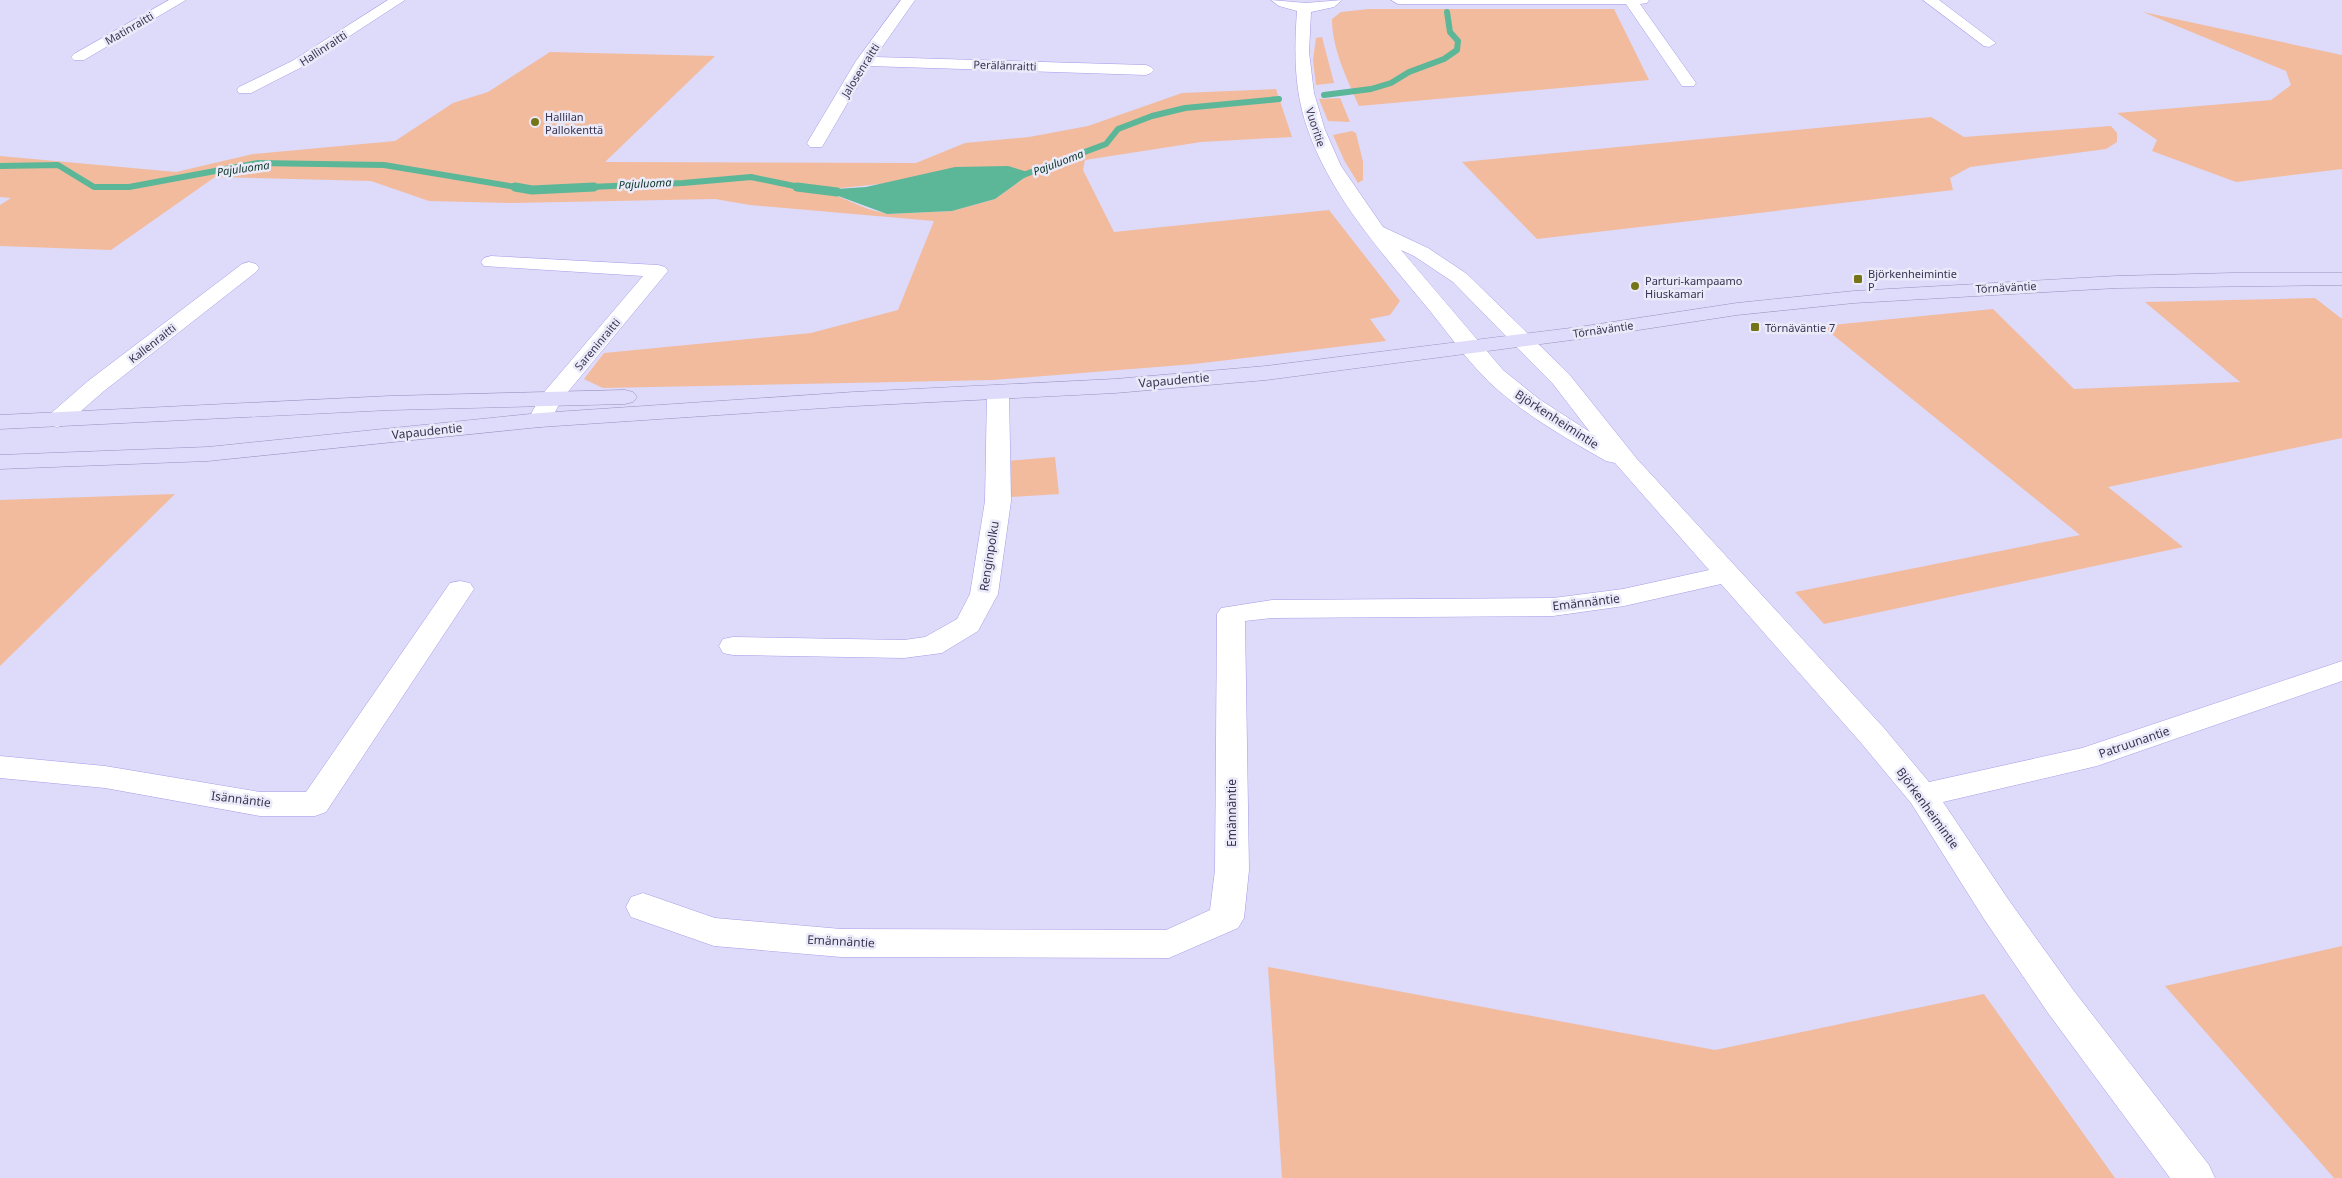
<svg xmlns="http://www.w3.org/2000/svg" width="2342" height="1178" font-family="'Noto Sans',sans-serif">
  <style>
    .green { fill: #f2bb9d; fill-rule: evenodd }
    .water { fill: #5cb698 }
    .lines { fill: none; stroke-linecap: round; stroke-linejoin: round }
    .stream-far1 { stroke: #5cb698; stroke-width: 6 }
    .stream { stroke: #5cb698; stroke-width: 9 }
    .minor-casing { stroke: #a69ce7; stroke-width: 1 }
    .major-casing { stroke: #9691bc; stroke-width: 1 }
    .minor { fill: #fff; fill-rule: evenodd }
    .major { fill: #dfdbfa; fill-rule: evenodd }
    .poi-dot { fill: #747419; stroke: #ebeaf9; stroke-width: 2 }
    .labels { text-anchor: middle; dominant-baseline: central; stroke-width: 5; stroke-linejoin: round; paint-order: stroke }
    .far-street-label { font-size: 11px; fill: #373351; stroke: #ebeaf9 }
    .far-poi-label { font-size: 11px; fill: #373351; stroke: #ebeaf9; text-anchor: start }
    .far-water-label { font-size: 11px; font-style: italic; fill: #093427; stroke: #ebeaf9 }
    .street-label { font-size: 12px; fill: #373351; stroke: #ebeaf9 }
  </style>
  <rect width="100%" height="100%" fill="#dddafa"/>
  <path class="green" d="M1369 9H1614L1649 80 1359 106C1347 79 1332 49 1332 19L1341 12Z
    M2143 12 2342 55V169L2236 182 2152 151 2157 140 2117 113 2271 100 2291 85 2286 71Z
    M1322 37 1334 83 1316 85 1313 60 1316 38Z
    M550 52 715 56 605 162 916 163 965 143 1029 137 1088 126 1182 93 1276 89 1292 137 1201 142 1085 160 1083 170 1114 232 1329 210 1400 301 1390 315 1370 319 1386 341 1194 364 993 380 603 388 584 379 604 353 811 333 898 310 934 221 750 205 715 199 512 203 429 201 371 181 215 177 111 250 0 246V205L11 198 0 197V156L176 172 253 154 395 141 453 103 488 92ZM1031 173 995 199 952 211 887 214 868 209 823 190 889 183Z
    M1340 98 1350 122 1328 121 1319 99Z
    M1931 117 1964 137 2111 126 2117 133V142L2106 149 1970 167 1950 178 1953 190 1537 239 1462 162Z
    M1352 131 1356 133 1363 162V180L1358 183 1344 160 1333 135Z
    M2315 298 2342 319V438L2108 487 2183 547 1824 624 1795 592 2080 535 1822 326 1993 309 2074 389 2240 382 2145 302Z
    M1055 457 1059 494 1010 497 1007 461Z
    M175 494 0 666V500Z
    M2342 946V1178H2334L2165 986Z
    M1268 967 1715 1050 1984 994 2115 1178H1282Z"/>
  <path class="water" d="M1008 166 1031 173 995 199 952 211 887 214 822 190 866 187 955 167Z"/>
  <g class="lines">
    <path class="stream-far1" d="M1324 95 1371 89 1391 83 1409 72 1444 59 1457 50 1458 41 1450 32 1447 12
      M0 166 58 165 94 187H129L258 163 384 165 522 188
      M1018 177 1106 144 1118 129 1152 116 1185 108 1279 99
      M567 188 683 183 751 177 804 188"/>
    <path class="stream" d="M515 187 532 190 594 187
      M797 187 837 192"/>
    <g class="minor-casing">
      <path id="minor" d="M169 0H186L84 60H74L71 57 74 54Z
        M388 0H405L302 67 251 93H239L237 90 239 87 292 61Z
        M901 0H915L875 57 1146 65 1151 67 1154 70 1151 73 1146 75 869 66 822 147H810L807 143 856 61Z
        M1271 0 1306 3 1342 0 1334 7 1311 12 1309 52 1314 93 1325 130 1341 166 1383 227 1428 248 1467 274 1569 374 1637 459 1884 728 1929 782 2082 748 2342 661V681L2097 766 1943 802 2008 899 2074 991 2209 1165 2215 1178H2170L2048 1013 1984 919 1911 803 1862 744 1721 584 1624 606 1553 616 1272 618 1245 621 1249 870 1244 918 1238 928 1169 958 841 957 714 946 631 917 626 907 631 897 643 893 715 918 841 929 1166 930 1210 910 1215 870 1217 614 1221 608 1272 600 1553 598 1623 589 1709 570 1615 463 1606 461C1569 440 1532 419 1499 391 1472 368 1452 338 1430 311 1385 256 1332 199 1308 130 1294 91 1294 52 1297 11L1279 6ZM1401 250 1414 256 1453 282 1553 384 1590 432 1539 399 1503 370Z
        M1391 0H1649L1647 3 1640 4 1696 83 1694 86H1682L1626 4H1398Z
        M1923 0H1939L1996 43 1989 47 1984 46Z
        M491 256 658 265 665 267 668 271 562 399 548 425 540 427 532 425 528 420 540 397 643 276 484 266 481 262 484 258Z
        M249 262 256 264 259 268 256 272 104 391 65 425 57 427 49 425 45 420 49 415 88 381 242 264Z
        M998 385 1006 387 1009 392 1011 501 998 594 978 631 942 653 904 658 733 655 723 653 719 646 723 639 733 637 904 640 925 637 957 619 970 594 985 501 987 392 990 387Z
        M460 581 470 583 474 589 326 812 315 816H260L105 788 0 778V756L105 766 260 792H306L450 583Z"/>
    </g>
    <g class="major-casing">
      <path id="major" d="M2233 273H2342V285L2117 288 1854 303 1737 315 1579 339 1266 380 1115 393 854 406 540 427 208 461 0 469V455L208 447 540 413 854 392 1115 379 1266 366 1579 327 1737 303 1854 291 2117 276Z
        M625 390 633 392 637 397 633 402 625 404 390 410 0 429V415L390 396Z"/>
    </g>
    <use href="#minor" class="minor"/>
    <use href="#major" class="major"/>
  </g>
  <g class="poi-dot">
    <circle cx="535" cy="122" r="5"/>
    <rect x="1853" y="274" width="10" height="10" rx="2.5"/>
    <circle cx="1635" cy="286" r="5"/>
    <rect x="1750" y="322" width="10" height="10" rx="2.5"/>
  </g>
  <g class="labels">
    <g class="far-street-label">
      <text transform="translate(129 28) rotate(-30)">Matinraitti</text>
      <text transform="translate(323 48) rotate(-33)">Hallinraitti</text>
      <text transform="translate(1005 65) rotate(2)">Perälänraitti</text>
      <text transform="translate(860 70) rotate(-58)">Jalosenraitti</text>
      <text transform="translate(1316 127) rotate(72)">Vuoritie</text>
      <text transform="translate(2006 287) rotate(-3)">Törnäväntie</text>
      <text transform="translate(1603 329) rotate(-8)">Törnäväntie</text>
      <text transform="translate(152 343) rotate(-38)">Kallenraitti</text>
      <text transform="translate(597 344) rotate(-50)">Sareninraitti</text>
    </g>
    <g class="far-poi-label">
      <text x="545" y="116">Hallilan<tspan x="545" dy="13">Pallokenttä</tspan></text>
      <text x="1868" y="273">Björkenheimintie<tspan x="1868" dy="13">P</tspan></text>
      <text x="1645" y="280">Parturi-kampaamo<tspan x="1645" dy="13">Hiuskamari</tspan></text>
      <text x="1765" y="327">Törnäväntie 7</text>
    </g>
    <g class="far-water-label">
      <text transform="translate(1058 162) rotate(-21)">Pajuluoma</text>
      <text transform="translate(243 168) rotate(-8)">Pajuluoma</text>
      <text transform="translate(645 183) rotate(-3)">Pajuluoma</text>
    </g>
    <g class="street-label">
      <text transform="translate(1174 380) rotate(-5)">Vapaudentie</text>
      <text transform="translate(1557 419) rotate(33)">Björkenheimintie</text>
      <text transform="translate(427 431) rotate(-6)">Vapaudentie</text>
      <text transform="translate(989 556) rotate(-81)">Renginpolku</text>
      <text transform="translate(1586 602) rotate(-7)">Emännäntie</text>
      <text transform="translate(2134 742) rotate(-19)">Patruunantie</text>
      <text transform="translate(241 799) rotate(7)">Isännäntie</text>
      <text transform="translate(1928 808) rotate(54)">Björkenheimintie</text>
      <text transform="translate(1231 813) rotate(-90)">Emännäntie</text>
      <text transform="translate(841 941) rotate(3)">Emännäntie</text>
    </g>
  </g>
</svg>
